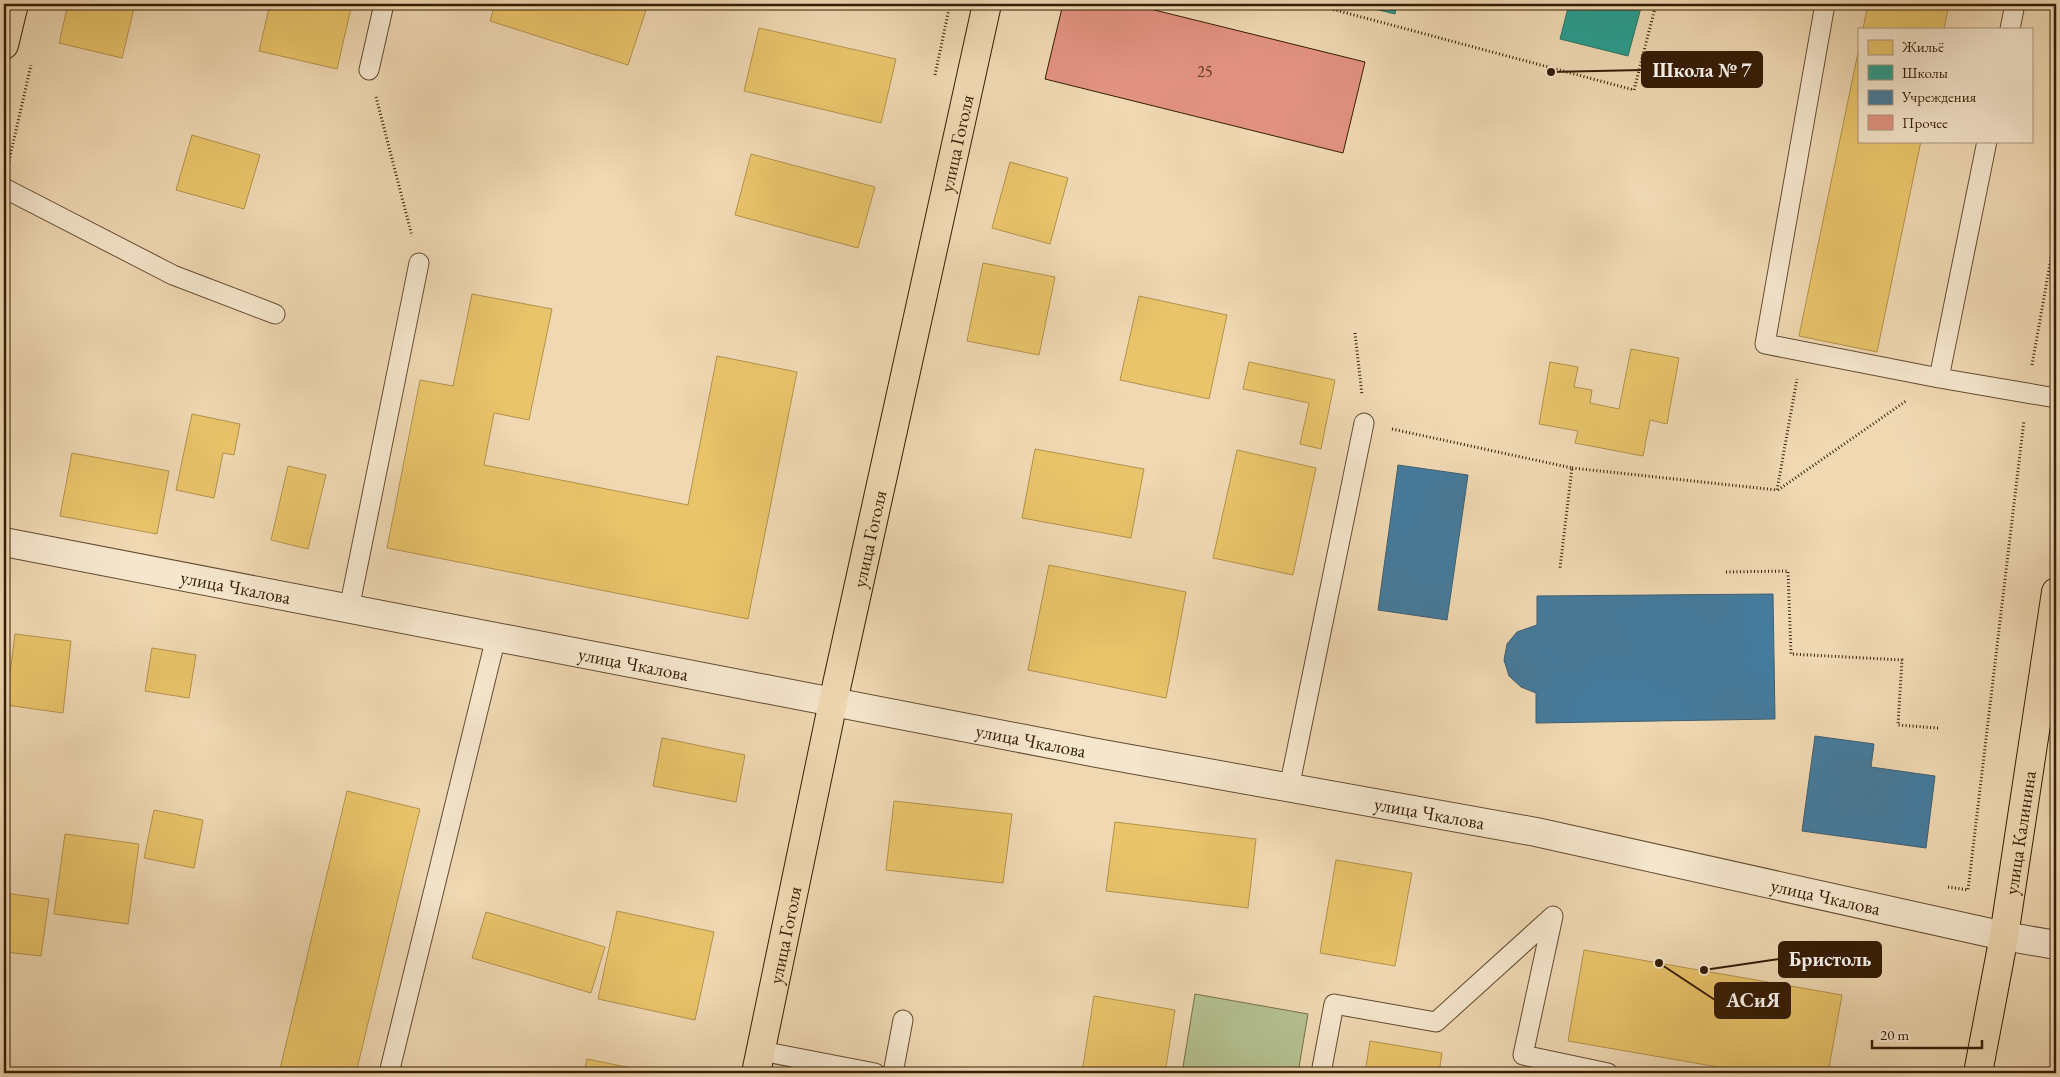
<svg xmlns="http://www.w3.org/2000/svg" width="2060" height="1077" font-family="'EB Garamond',serif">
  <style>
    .green { fill: #b4c090; stroke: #756e4a }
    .homes { fill: #e9c46a; stroke: #b3924c }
    .schools { fill: #2a9d8f; stroke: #2e7766 }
    .public { fill: #457b9d; stroke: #405f6f }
    .building { fill: #e29281; stroke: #361d05 }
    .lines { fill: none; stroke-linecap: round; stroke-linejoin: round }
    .lane-casing { stroke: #644c30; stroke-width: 21 }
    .street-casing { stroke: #644c30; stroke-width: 30 }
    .primary-casing { stroke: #361d05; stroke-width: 30 }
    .path { stroke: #361d05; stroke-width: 3; stroke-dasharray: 1 2.5; stroke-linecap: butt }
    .lane { stroke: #f5e6cd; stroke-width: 19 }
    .street { stroke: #f5e6cd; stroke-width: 28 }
    .primary { stroke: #efd8b2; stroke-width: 28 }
    .labels { text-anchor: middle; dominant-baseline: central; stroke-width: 5; stroke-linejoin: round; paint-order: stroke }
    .number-label { font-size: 16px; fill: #613a24 }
    .street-label { font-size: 19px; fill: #361d05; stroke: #f5e6cd }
    .leader { fill: none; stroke: #361d05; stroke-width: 2 }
    .callout-dot { fill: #361d05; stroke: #f5e6cd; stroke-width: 2 }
    .callout { fill: #361d05; stroke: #361d05; stroke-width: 2 }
    .callout-label { font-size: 20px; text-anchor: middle; font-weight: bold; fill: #fff }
  </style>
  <rect width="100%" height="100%" fill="#efd8b2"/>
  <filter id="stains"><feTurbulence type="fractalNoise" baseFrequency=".004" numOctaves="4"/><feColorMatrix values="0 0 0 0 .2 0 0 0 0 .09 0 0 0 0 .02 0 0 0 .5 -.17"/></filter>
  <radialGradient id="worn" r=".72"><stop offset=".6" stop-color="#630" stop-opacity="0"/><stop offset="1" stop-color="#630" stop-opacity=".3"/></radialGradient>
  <path class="green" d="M1195 994 1308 1014 1298 1073H1182Z"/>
  <path class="homes" d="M68 4H135L122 58 59 43Z
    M270 4H352L337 69 259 51Z
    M495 4H648L628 65 490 21Z
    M1868 4H1949L1944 29H1863Z
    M759 28 896 59 881 123 744 91Z
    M1859 48V141H1921L1877 352 1799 336Z
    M192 135 260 155 244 209 176 190Z
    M751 154 875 187 858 248 735 215Z
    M1010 162 1068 178 1050 244 992 228Z
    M983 263 1055 277 1039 355 967 341Z
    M472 294 552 309 529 420 494 413 484 465 688 505 717 356 797 372 748 619 387 548 420 380 453 386Z
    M1139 296 1227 315 1209 399 1120 380Z
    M1631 349 1679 358 1667 424 1650 420 1643 456 1575 443 1578 431 1539 424 1550 362 1578 367 1574 387 1592 390 1590 403 1619 409Z
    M1249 362 1335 380 1321 449 1300 444 1309 403 1243 389Z
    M192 414 240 424 234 455 223 453 214 498 176 490Z
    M1035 449 1144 469 1131 538 1022 518Z
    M1237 450 1316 468 1293 575 1213 558Z
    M72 453 169 471 157 534 60 516Z
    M288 466 326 475 308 549 271 540Z
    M1049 565 1186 592 1166 698 1028 670Z
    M15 634 71 641 63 713 6 705Z
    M152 648 196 655 189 698 145 691Z
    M662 738 745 755 736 802 653 786Z
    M347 791 420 809 408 857 356 1073H279Z
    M894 801 1012 814 1003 883 886 870Z
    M154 810 203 820 194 868 144 858Z
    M1115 822 1256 839 1248 908 1106 891Z
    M65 834 139 844 128 924 54 914Z
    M1336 860 1412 873 1395 966 1320 953Z
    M4 893 49 899 41 956 4 952Z
    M617 911 714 932 695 1020 598 999Z
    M486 912 605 947 591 993 472 958Z
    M1584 950 1842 995 1828 1073H1717L1718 1067 1568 1041Z
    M1094 996 1175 1010 1165 1073H1082Z
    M1370 1041 1442 1053 1439 1073H1365Z
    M587 1059 656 1073H584Z"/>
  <path class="schools" d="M1354 4H1397L1395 14Z
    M1569 4H1642L1628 56 1560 39Z"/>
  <path class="public" d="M1398 465 1468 475 1447 620 1378 610Z
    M1773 594 1775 719 1536 723V693L1521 687 1509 676 1504 660 1507 644 1517 632 1537 625V596Z
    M1815 736 1874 744 1871 767 1935 776 1926 848 1802 831Z"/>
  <path class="building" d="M1063 4H1130L1365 62 1343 153 1045 79Z"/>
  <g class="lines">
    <g class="lane-casing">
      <path id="lane" d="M1825 4 1765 344 1939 378
        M2010 29 2015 4
        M369 70 384 4
        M1987 141 1939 378 2056 398
        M4 188 173 275 275 314
        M349 609 419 263
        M1289 788 1364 423
        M761 1051 875 1073
        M389 1073 496 637
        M893 1073 903 1020
        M1321 1073 1334 1004 1436 1022 1553 916 1523 1055 1608 1073"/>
    </g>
    <g class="street-casing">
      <g id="street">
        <path id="s1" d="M4 542 1097 753 1536 832 2004 936 2056 945"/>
      </g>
    </g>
    <g class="primary-casing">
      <g id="primary">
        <path d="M4 45 14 4"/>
        <path id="s2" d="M756 1073 833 702 987 4"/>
        <path id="s3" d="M1978 1073 2004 936 2056 592"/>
      </g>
    </g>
    <path class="path" d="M1313 4 1634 90 1656 4
      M935 75 950 4
      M376 97 412 236
      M9 161 31 65
      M1355 333 1362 395
      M2032 365 2056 230
      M1392 429 1572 468 1560 568
      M1572 468 1777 490 1797 379
      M1778 490 1906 401
      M1726 572 1788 571 1791 654 1902 660 1898 725 1938 728
      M1948 887 1968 890 2024 420"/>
    <use href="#lane" class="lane"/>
    <use href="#street" class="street"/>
    <use href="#primary" class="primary"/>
  </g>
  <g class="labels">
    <g class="number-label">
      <text x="1205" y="71">25</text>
    </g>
    <g class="street-label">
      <text stroke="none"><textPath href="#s2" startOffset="951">улица Гоголя</textPath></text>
      <text stroke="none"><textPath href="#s2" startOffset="546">улица Гоголя</textPath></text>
      <text stroke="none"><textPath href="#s1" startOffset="236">улица Чкалова</textPath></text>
      <text stroke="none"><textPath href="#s1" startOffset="641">улица Чкалова</textPath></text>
      <text stroke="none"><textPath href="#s1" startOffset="1046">улица Чкалова</textPath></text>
      <text stroke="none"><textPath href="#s1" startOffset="1451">улица Чкалова</textPath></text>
      <text stroke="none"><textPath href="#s3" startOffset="244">улица Калинина</textPath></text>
      <text stroke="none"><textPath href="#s1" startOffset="1856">улица Чкалова</textPath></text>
      <text stroke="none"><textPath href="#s2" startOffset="141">улица Гоголя</textPath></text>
    </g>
  </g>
  <path class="leader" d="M1551 72L1642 70M1704 970L1779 959M1659 963L1715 1000"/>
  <g class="callout-dot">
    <circle cx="1551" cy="72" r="5"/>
    <circle cx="1704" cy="970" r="5"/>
    <circle cx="1659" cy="963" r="5"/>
  </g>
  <g class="callout">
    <rect x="1642" y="52" width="120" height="35" rx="5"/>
    <rect x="1779" y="942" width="102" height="35" rx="5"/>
    <rect x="1715" y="983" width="75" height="35" rx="5"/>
  </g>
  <g class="callout-label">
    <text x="1702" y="77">Школа № 7</text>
    <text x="1830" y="966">Бристоль</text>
    <text x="1753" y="1007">АСиЯ</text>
  </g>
  <rect width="2060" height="1077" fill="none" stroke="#efd8b2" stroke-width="20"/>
  <rect x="5" y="5" width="2050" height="1067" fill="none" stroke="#361d05" stroke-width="2.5"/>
  <rect x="10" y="10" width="2040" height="1057" fill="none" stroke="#361d05"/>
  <rect x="1858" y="28" width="175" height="115" fill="#f5e6cd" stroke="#a9967d"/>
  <rect x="1868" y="40" width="25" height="15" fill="#e9c46a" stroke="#a9967d"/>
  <text x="1902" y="52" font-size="15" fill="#361d05">Жильё</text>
  <rect x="1868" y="65" width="25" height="15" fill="#2a9d8f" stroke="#a9967d"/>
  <text x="1902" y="78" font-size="15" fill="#361d05">Школы</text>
  <rect x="1868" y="90" width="25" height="15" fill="#457b9d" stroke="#a9967d"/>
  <text x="1902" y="102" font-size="15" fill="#361d05">Учреждения</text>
  <rect x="1868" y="115" width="25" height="15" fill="#e29281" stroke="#a9967d"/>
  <text x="1902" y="128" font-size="15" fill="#361d05">Прочее</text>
  <path d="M1872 1040v8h110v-8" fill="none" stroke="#361d05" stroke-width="2.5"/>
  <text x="1880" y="1040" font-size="15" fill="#361d05" stroke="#f5e6cd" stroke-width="4" paint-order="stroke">20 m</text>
  <rect width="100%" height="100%" filter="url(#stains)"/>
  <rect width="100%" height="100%" fill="url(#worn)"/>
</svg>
